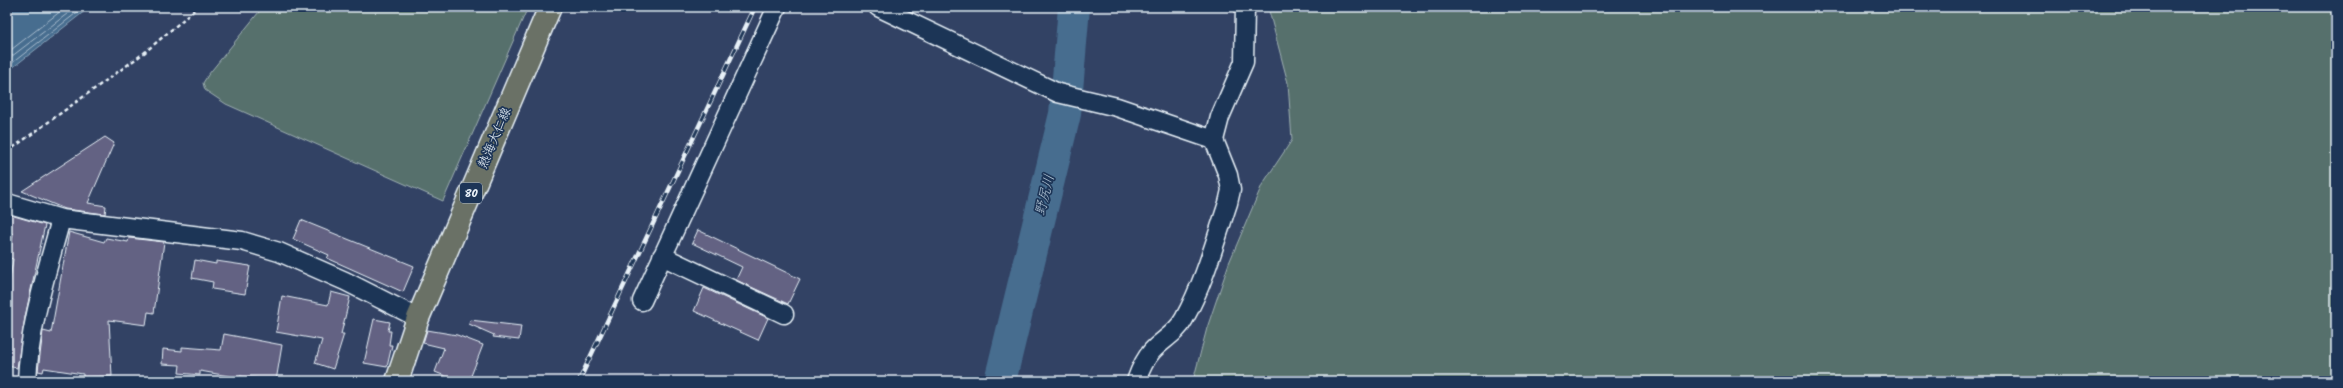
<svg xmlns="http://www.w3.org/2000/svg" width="2343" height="388" font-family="Kalam,'Klee One',sans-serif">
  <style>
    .green { fill: #566f6c; stroke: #9fb0b2 }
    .water { fill: #476d8f; stroke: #87a2b9 }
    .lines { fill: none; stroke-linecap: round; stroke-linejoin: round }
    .shore { stroke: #a8bcce; stroke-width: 1 }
    .river { stroke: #476d8f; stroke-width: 32 }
    .building { fill: #646283; stroke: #e8f1f8 }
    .minor-casing { stroke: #e8f1f8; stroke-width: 21 }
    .major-casing { stroke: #e8f1f8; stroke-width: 25 }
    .path { stroke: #e8f1f8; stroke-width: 2.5; stroke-dasharray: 4 3; stroke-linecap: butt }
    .minor { stroke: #1d3557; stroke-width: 18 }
    .major { stroke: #6a7166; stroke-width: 22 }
    .rail-casing { stroke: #e8f1f8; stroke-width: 4.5 }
    .rail { stroke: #1d3557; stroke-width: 3; stroke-dasharray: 9; stroke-linecap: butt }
    .labels { text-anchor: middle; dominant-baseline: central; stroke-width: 3.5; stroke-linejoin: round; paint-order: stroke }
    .shield { fill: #1d3557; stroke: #abb9c8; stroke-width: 1 }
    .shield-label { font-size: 12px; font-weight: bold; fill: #e8f1f8 }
    .street-label { font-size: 13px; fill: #e8f1f8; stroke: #1d3557 }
    .water-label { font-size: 14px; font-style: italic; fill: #b0c3d3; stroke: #1d3557 }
  </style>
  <rect width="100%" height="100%" fill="#324264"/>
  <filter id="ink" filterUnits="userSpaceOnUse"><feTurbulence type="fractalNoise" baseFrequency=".025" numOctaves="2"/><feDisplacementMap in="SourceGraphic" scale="8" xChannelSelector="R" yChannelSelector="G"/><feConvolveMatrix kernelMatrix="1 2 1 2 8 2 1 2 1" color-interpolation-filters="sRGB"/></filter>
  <g filter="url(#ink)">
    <path class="green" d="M263 7H528L443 201 226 104 205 90 203 83 208 75Z
      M1268 7H2336V381H1193L1207 328 1229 263 1262 185 1292 140 1288 83Z"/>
    <path class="water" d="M7 7H90L7 72Z"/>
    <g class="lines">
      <path class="shore" d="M7 53 66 7
        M7 60 76 7
        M7 67 84 7"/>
      <path class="river" d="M1000 381 1065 114 1074 7"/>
    </g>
    <path class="building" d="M105 137 114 143 88 203 106 206 105 214 65 209 22 191Z
      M7 214 45 225 25 317 17 368 7 366V300L13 259 9 258 13 234 7 232Z
      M301 220 414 266 403 292 327 258 329 255 293 239Z
      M698 230 800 279 788 304 736 280 742 267 692 243Z
      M69 232 104 242 106 238 128 242 129 238 164 242 154 313 148 312 146 325 109 320 112 376 83 377V374L44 368 43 372 38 371 43 331 51 333Z
      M195 260 216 264V261L250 266 245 294 212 289 213 282 192 278Z
      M704 288 768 318 758 340 694 311Z
      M331 292 350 297 341 334H344L333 369 315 363 322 340 276 332 282 296 328 305Z
      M374 319 390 322 388 331H391L389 345H392L387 367 364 363Z
      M470 320 521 326 519 340 493 337 494 335 469 324Z
      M427 330 457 335 483 345 469 381H458L435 372 444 348 423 343Z
      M224 334 282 345 276 381 240 376V378L200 371V375L179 373 180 365 162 364 163 349 182 351V347L221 350Z"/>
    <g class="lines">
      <g class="minor-casing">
        <path id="minor" d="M878 7 1058 93 1117 107 1214 140
          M7 203 61 219 242 241 279 252 345 281 418 318
          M662 256 784 314
          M642 301 777 7
          M27 381C29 325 47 272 61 219
          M1136 381C1140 370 1144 360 1152 351 1162 340 1177 333 1184 319 1204 283 1215 242 1228 203L1231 190 1228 175 1214 140 1220 117 1244 62 1245 7"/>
      </g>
      <g class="major-casing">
        <path id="major" d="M397 381 418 318 550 7"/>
      </g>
      <path class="path" d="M7 152 144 53 198 7"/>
      <use href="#minor" class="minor"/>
      <use href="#major" class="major"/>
      <g class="rail-casing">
        <path id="rail" d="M579 381 755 7"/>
      </g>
      <use href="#rail" class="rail"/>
    </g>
  </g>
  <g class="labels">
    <rect class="shield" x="460" y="183" width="22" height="20" rx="3"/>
    <g class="shield-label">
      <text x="471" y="193">80</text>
    </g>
    <g class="street-label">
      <text transform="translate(495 138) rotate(-67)">熱海大仁線</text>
    </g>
    <g class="water-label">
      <text transform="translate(1045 195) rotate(-76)">野尻川</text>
    </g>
  </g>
  <rect width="2343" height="388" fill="none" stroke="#1d3557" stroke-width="24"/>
  <rect x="12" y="12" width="2319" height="364" fill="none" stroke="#e8f1f8" stroke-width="1.5" filter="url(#ink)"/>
</svg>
